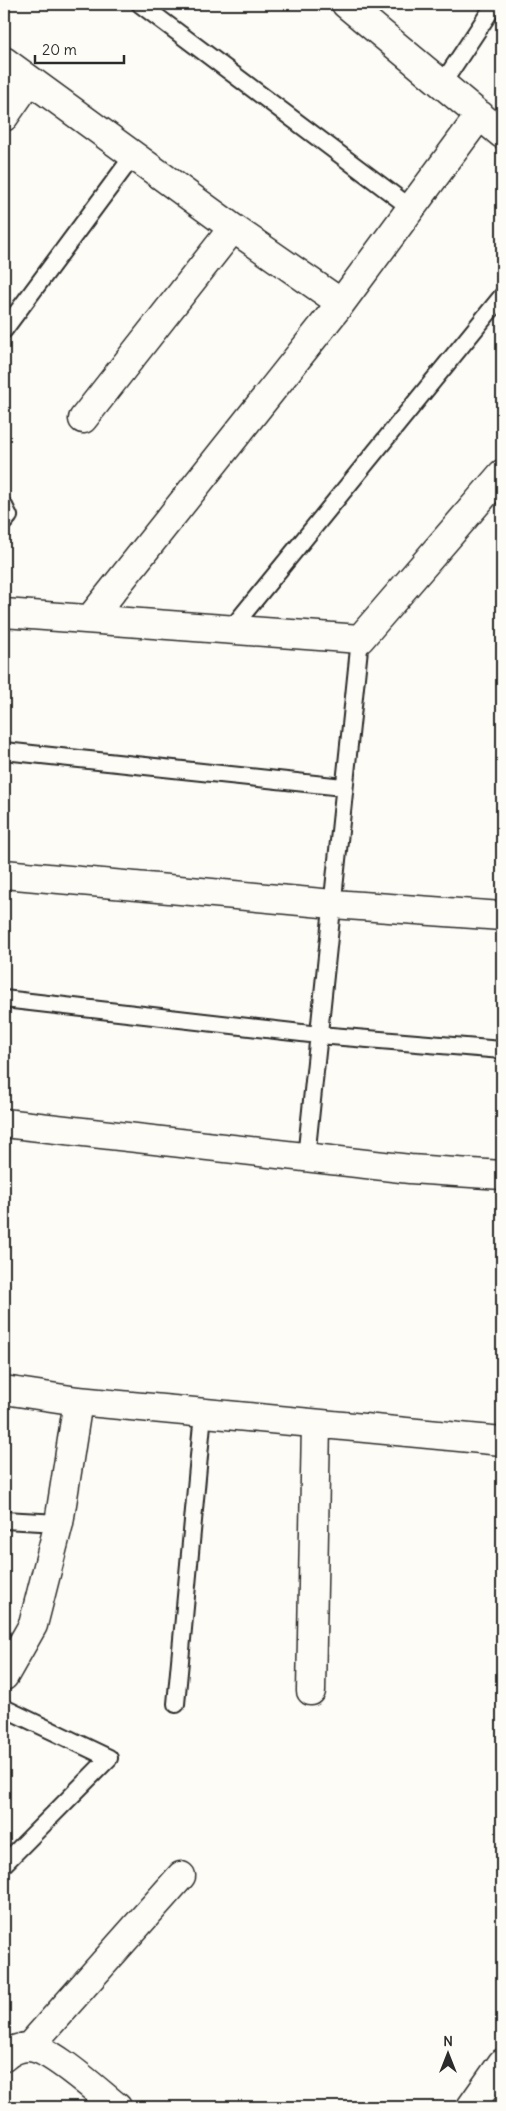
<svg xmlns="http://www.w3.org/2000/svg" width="506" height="2111" font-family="Delius,sans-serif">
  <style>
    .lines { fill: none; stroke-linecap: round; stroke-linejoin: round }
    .lane-casing { stroke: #2b2b2b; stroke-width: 20 }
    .street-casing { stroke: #2b2b2b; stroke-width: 31 }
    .primary-casing { stroke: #2b2b2b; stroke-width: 31 }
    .lane { stroke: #fdfcf7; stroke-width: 16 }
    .street { stroke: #fdfcf7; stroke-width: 28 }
    .primary { stroke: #fdfcf7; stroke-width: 28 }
  </style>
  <rect width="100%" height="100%" fill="#fdfcf7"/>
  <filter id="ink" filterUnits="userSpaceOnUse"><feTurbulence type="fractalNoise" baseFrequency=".02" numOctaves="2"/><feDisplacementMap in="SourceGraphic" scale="10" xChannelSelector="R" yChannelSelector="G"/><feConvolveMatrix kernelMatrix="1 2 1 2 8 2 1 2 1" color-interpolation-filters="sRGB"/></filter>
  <g filter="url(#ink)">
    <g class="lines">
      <g class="lane-casing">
        <path id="lane" d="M140 4 411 208
          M442 84 495 4
          M4 330 133 156
          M4 506 9 516 4 522
          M231 629 502 296
          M4 751 343 787
          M4 999 319 1035 502 1050
          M306 1158 360 639
          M4 1520 59 1523
          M176 1704 203 1413
          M4 1708 109 1758 4 1864"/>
      </g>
      <g class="street-casing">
        <path id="street" d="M346 4 502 134
          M4 61 233 228 341 303
          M4 117 29 81
          M83 419 233 228
          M4 613 360 639 502 474
          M90 619 341 303 480 115
          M4 874 333 904 502 916
          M4 1123 410 1169 502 1175
          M4 1390 78 1401 502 1441
          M4 1676 33 1625 59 1523 78 1401
          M311 1691 316 1424
          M29 2047 181 1876
          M4 2057C11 2051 18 2047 28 2047 50 2047 99 2093 117 2107"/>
      </g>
      <g class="primary-casing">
        <path id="primary" d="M471 2107 502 2063"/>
      </g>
      <use href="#lane" class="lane"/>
      <use href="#street" class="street"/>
      <use href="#primary" class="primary"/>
    </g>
  </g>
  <rect width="506" height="2111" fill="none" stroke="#fdfcf7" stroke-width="20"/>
  <rect x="10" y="10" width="486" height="2091" fill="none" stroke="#2b2b2b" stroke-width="2" filter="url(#ink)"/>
  <g transform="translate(448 2054)" stroke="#fdfcf7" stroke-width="4" paint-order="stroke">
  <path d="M0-4L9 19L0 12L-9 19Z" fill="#2b2b2b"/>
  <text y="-8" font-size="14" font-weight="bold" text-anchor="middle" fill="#2b2b2b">N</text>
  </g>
  <path d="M35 55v8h89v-8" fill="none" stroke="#2b2b2b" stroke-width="2.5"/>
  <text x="42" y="55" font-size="15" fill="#2b2b2b" stroke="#fdfcf7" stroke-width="4" paint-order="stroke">20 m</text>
</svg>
